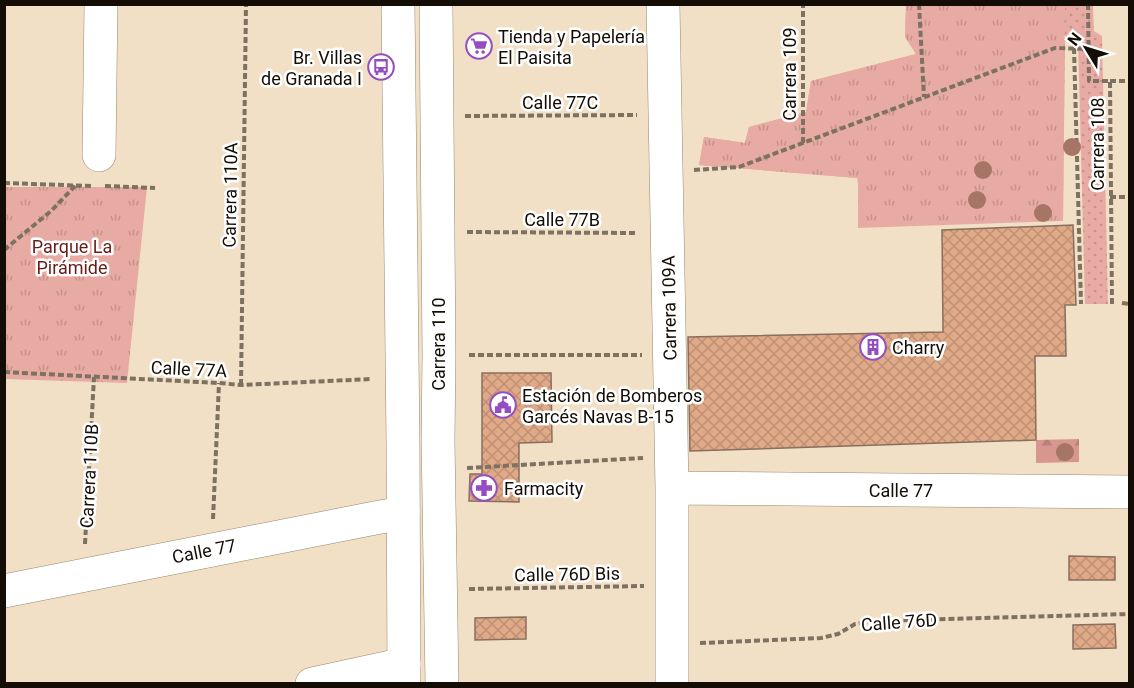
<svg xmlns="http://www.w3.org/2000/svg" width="1134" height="688" font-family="Roboto,sans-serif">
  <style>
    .grass { fill: url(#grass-dots) }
    .forest { fill: url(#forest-firs) }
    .park { fill: url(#park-tufts) }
    .building { fill: url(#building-cross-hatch); stroke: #886f5f; stroke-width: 1.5 }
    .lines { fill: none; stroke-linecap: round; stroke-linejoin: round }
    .minor-casing { stroke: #97876f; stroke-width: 34 }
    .secondary-casing { stroke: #97876f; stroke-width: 34 }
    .path { stroke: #7d7161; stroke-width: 4; stroke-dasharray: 6 3; stroke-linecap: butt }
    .minor { stroke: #fff; stroke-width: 33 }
    .secondary { stroke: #fff; stroke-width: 33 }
    .tree { fill: #a67566 }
    .labels { text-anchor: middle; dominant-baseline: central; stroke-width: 5; stroke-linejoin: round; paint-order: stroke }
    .poi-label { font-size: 18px; fill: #130d05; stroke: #fff; text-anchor: start }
    .street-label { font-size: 18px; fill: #130d05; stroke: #fff }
    .park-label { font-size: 18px; fill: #691d18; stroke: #fff }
  </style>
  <defs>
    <pattern id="grass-dots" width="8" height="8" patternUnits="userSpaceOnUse" patternTransform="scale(1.5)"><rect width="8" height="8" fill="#e8aba3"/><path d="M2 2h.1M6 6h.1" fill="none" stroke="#c6928b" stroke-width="1.8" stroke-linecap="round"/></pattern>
    <pattern id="forest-firs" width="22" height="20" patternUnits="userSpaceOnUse" patternTransform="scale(1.5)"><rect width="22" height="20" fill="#d8978e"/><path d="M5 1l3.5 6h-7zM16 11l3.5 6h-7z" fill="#b88179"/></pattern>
    <pattern id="park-tufts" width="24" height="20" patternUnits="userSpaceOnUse" patternTransform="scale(1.5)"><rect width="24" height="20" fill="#e8aba3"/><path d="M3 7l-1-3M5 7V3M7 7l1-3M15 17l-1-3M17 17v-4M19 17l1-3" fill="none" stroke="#c6928b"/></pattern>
    <pattern id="building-cross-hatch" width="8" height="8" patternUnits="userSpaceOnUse" patternTransform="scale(1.5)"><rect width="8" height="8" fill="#e0a987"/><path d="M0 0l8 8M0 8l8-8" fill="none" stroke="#bf9073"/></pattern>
  </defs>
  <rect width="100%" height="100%" fill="#f1e0c6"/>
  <path class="grass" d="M906 5H1061L1065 6H1093L1094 31 1102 36 1108 304H1085L1078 41H1065L1063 221 920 47 858 184 857 178 699 165 704 137 745 143 749 127 806 112 811 81 916 54 905 37Z"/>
  <path class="forest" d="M1079 439V462L1036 463V440Z"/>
  <path class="park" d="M1061 4 1065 6 1063 221 858 228V178L699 165 704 137 745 143 749 127 806 112 811 81 916 54 905 37 906 5Z
    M5 187H147L127 383 5 379Z"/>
  <path class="building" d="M1073 225 1076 305H1065L1066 356H1035L1036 440 690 451 688 337 943 332 942 230Z
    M482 373H551L552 442 519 443V502L469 501 470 474H482Z
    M1069 556 1115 557V580H1069Z
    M526 617V639L475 640V618Z
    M1115 624 1116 648 1073 649V625Z"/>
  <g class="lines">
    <g class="minor-casing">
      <path id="minor" d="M663 4 672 488V684
        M99 155 101 4
        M672 488 1130 492
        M4 591 375 518 403 513
        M312 684 404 664"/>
    </g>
    <g class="secondary-casing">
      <path id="secondary" d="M398 4 403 442 404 684
        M436 4 439 355 438 440 442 684"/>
    </g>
    <path class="path" d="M919 4 924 97
      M1088 4 1089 81H1110L1112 304
      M1074 48 1081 304
      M1110 81H1130
      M465 116 637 115
      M803 143V4
      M694 170 739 167 1055 48 1089 49
      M4 183 91 186
      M105 186 155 188
      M1110 197H1130
      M467 232 637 233
      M4 250 51 211 76 185
      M1122 303 1130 304
      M469 355H642
      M4 372 219 383 241 385 372 379
      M241 385 246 4
      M467 468 643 458
      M213 519 219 383
      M85 544 94 377
      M469 589 644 586
      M700 643 821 638 838 634 855 624 874 621 1130 614"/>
    <use href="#minor" class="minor"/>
    <use href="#secondary" class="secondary"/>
  </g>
  <g class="tree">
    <circle cx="1072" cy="147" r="9"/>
    <circle cx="983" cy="170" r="9"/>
    <circle cx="977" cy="200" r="9"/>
    <circle cx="1043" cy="213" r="9"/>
    <circle cx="1065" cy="452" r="9"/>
  </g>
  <defs>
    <g id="supermarket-ring" transform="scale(1.35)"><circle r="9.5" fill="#fff" stroke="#954ec1" stroke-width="1.5"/><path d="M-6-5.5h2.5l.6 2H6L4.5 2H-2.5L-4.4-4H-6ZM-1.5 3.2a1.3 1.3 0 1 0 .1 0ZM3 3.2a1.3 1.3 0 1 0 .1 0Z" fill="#954ec1"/></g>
    <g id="bus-ring" transform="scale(1.35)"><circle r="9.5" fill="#fff" stroke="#954ec1" stroke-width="1.5"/><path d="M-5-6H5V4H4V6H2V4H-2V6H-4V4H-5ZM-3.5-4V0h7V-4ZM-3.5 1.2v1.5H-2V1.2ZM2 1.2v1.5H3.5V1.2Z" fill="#954ec1"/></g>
    <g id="building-ring" transform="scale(1.35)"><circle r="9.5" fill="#fff" stroke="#954ec1" stroke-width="1.5"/><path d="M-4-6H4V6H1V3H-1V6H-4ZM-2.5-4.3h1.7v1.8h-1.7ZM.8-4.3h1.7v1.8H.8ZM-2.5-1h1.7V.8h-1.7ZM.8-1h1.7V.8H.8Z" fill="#954ec1"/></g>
    <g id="civic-ring" transform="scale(1.35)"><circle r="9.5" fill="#fff" stroke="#954ec1" stroke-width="1.5"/><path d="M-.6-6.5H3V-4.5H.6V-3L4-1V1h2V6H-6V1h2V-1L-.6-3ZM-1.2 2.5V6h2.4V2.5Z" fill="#954ec1"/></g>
    <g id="pharmacy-ring" transform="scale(1.35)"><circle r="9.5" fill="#fff" stroke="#954ec1" stroke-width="1.5"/><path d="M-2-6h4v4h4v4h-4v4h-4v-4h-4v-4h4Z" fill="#954ec1"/></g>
  </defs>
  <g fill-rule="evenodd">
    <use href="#supermarket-ring" x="479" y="46"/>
    <use href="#bus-ring" x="381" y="67"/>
    <use href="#building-ring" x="873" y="347"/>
    <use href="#civic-ring" x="503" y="405"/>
    <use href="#pharmacy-ring" x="484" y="488"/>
  </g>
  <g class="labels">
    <g class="poi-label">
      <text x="498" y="36">Tienda y Papelería<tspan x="498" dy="21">El Paisita</tspan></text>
      <text x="362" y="57" text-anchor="end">Br. Villas<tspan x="362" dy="21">de Granada I</tspan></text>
      <text x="892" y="347">Charry</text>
      <text x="522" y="395">Estación de Bomberos<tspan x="522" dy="21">Garcés Navas B-15</tspan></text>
      <text x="504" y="488">Farmacity</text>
    </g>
    <g class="street-label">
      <text transform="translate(789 74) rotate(-90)">Carrera 109</text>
      <text x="560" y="102">Calle 77C</text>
      <text transform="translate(1097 144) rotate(-90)">Carrera 108</text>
      <text transform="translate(230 195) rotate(-89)">Carrera 110A</text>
      <text x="562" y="219">Calle 77B</text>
      <text transform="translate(669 308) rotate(-91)">Carrera 109A</text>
      <text transform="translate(438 344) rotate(-90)">Carrera 110</text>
      <text transform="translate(189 369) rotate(3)">Calle 77A</text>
      <text transform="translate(89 476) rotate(-87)">Carrera 110B</text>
      <text x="901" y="490">Calle 77</text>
      <text transform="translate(204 551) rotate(-11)">Calle 77</text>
      <text transform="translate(567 574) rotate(-1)">Calle 76D Bis</text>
      <text transform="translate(899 622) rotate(-4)">Calle 76D</text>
    </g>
    <g class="park-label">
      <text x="72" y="246">Parque La<tspan x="72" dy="21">Pirámide</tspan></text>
    </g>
  </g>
  <rect width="1134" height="688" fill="none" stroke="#130d05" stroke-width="12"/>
  <g transform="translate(1086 48) rotate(308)" stroke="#ffffff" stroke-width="4.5" paint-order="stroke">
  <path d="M0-4.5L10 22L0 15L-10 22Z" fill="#130d05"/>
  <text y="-9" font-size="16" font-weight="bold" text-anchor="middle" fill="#130d05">N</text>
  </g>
</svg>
